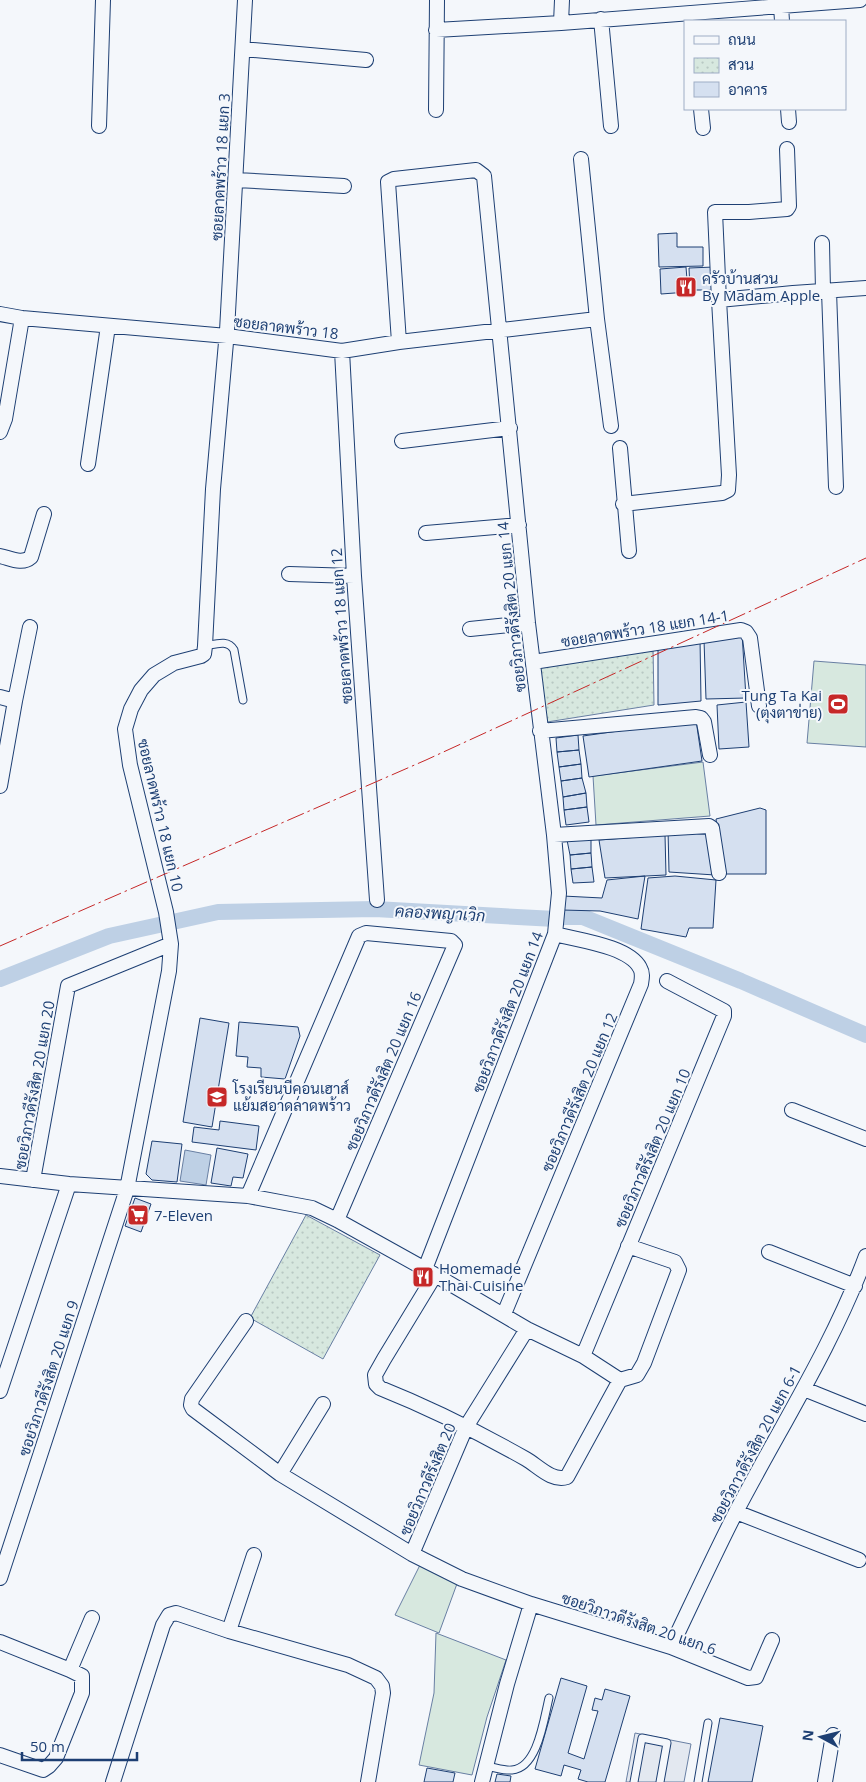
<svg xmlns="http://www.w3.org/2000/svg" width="866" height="1782" font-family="'Open Sans',Sarabun,sans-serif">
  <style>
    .green { fill: #d7e8df; stroke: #687fa3 }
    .park { fill: url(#park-dots); stroke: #687fa3 }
    .parking { fill: #e3e8f0; stroke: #687fa3 }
    .water { fill: #bed0e5; stroke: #687fa3 }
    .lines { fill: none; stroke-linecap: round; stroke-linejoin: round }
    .canal { stroke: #bed0e5; stroke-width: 16 }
    .building { fill: #d5e0f0; stroke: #1d3f73 }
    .service-casing { stroke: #1d3f73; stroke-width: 9 }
    .minor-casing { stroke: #1d3f73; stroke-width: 16 }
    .service { stroke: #f4f7fb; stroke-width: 7 }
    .minor { stroke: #f4f7fb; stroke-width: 14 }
    .power { stroke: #c62828; stroke-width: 1; stroke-dasharray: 18 4 2.5 4; stroke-linecap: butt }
    .labels { text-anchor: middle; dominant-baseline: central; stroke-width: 4; stroke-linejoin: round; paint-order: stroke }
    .street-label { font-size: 15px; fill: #1d3f73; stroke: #f4f7fb }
    .poi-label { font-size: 15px; fill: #1d3f73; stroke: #f4f7fb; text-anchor: start }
    .water-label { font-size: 16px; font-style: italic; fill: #1d3f73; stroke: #f4f7fb }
  </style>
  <defs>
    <pattern id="park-dots" width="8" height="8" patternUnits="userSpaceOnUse" patternTransform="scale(1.25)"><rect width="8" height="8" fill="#d7e8df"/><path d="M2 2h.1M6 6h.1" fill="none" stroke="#b8c8c3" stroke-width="1.8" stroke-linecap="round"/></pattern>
  </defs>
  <rect width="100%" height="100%" fill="#f4f7fb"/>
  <path class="green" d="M814 661 866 665V747L807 743Z
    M703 762 710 816 596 825 593 776Z
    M421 1563 458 1581 439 1633 395 1615Z
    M436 1633 506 1660 487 1717 472 1775 419 1765 434 1693Z"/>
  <path class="park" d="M653 647 654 705 547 722 539 665Z
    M306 1215 380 1255 323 1359 250 1318Z"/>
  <path class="parking" d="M635 1733 691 1744 684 1782H626Z"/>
  <path class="water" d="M185 1150 211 1155 206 1185 180 1181Z"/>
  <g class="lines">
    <path class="canal" d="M0 979 109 936 218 912 375 909 555 919 565 917H583L741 981 866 1035"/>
  </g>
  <path class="building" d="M677 233V247H703V266L659 267 658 234Z
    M686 267 688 292 661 294 660 269Z
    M714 267 715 290H690L689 268Z
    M742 633 746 698 706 699 704 640Z
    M700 639 701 701 658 705V648Z
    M746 702 749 747 719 749 717 705Z
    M696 720 702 761 589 777 583 736Z
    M578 735 579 750 557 752 556 738Z
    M579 750 581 764 559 767 557 752Z
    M581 764 582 778 561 781 559 767Z
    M582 778 586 793 563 797 561 781Z
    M586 793 587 807 564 810 563 797Z
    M587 807 589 822 566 825 564 810Z
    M760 808 766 810V874H723L716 819Z
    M707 828 715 875 669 872 668 830Z
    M665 835 666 875 605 878 599 840Z
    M591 838V853L570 855 567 840Z
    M591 853 592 867 571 869 570 855Z
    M592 867 594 882 573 883 571 869Z
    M645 876 638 919 600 911 562 910 563 896 602 898 607 880Z
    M675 876 716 880 713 928H689L686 937 641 929 648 878Z
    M200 1018 229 1023 212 1127 183 1122Z
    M239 1022 298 1027 300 1036 285 1079 261 1077V1068L247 1067 248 1057 236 1056Z
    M220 1121 259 1126 256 1150 192 1142 194 1127 219 1130Z
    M152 1141 182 1144 177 1182 152 1180 146 1174Z
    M217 1148 248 1154 243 1178 233 1177 231 1186 211 1183Z
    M135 1198 151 1204 141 1232 125 1226Z
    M561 1678 587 1686 568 1753 584 1759 598 1711 592 1710 595 1698 602 1700 605 1689 630 1696 605 1782H588L578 1779 581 1770 564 1765 561 1776 535 1769Z
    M720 1718 763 1726 752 1782H708Z
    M427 1768 455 1773 453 1782H424Z
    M497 1774 511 1776 510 1782H495Z"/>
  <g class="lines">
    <g class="service-casing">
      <path id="service" d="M205 646C216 644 228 639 234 650L243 700
        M485 1766C494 1767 504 1771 512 1770 538 1768 544 1718 549 1698
        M634 1782 642 1738 667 1743 660 1782
        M698 1782 708 1723"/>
    </g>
    <g class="minor-casing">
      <path id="minor" d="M781 6 782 21
        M601 19 611 126
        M561 23 562 0
        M436 30 561 23 860 0
        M243 49 366 60
        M701 109 703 128
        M788 109 789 122
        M436 110 437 0
        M99 126 103 0
        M581 159 597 319 611 426
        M236 180 344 186
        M822 243 823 291
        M829 291 836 487
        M719 300 715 212H749L787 209 789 206 787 149
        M0 314 22 318 227 336 342 351 399 342 597 319
        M399 342 388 182 394 179 476 170 484 176 528 623 554 835 559 893 555 934 425 1269
        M342 351 354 576 377 900
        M0 432 5 419 22 318
        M402 441 510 428
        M620 448 629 551
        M88 464 108 326
        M623 504 722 493 728 490 729 475 719 300 793 293 866 288
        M426 533 519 525
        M0 556C10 558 22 565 31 557L44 514
        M289 574 354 576
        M470 629 528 623
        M533 662 741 630 746 632 750 638 759 706
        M0 697 15 701 0 786
        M15 701 30 627
        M540 731 696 717 701 718 704 722 710 755
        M554 835 709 826 712 828 719 873
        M792 1110 866 1139
        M0 1176 69 1184 248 1196 312 1208 337 1220 425 1269 527 1329 583 1356 620 1380
        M33 1180 68 986 171 944
        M248 1196 359 936 366 933 451 941 455 945 337 1220
        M769 1252 855 1286
        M435 1275 384 1359 375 1375 376 1384 380 1388C430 1408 480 1433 526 1459 538 1466 552 1482 567 1477L620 1380 637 1375 644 1363 679 1270 675 1262 628 1246
        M504 1314 641 984C642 978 643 973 640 968 629 946 577 940 555 934
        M246 1321 192 1399 191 1405 193 1409 280 1474 412 1554
        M583 1356 724 1016V1011L667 981
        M804 1389 866 1414
        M0 1391 69 1184
        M280 1474 323 1404
        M736 1512 859 1560
        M0 1578 127 1189 169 971 171 944 166 912 130 765 125 729 131 709 141 690 154 675 174 663 201 656 204 654 205 646 213 489 227 331 245 0
        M531 1604 671 1647 748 1678 756 1677 772 1640
        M229 1631 254 1555
        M0 1642 70 1670 82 1676V1693L56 1758 49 1766 43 1770 0 1755
        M671 1647C693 1601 714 1555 737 1510 781 1426 833 1345 866 1256
        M70 1670 92 1618
        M113 1782 163 1625 169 1615 176 1613 229 1631 348 1665 376 1678 382 1686 383 1693 368 1782
        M482 1782 507 1684 531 1604 462 1579 412 1554 466 1427 527 1329
        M825 1782 833 1735"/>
    </g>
    <use href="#service" class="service"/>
    <use href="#minor" class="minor"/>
    <path class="power" d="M0 946 426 760 866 558"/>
  </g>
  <defs>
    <g id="restaurant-square" transform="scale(1.125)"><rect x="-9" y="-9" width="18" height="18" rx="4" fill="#c62828" stroke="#f4f7fb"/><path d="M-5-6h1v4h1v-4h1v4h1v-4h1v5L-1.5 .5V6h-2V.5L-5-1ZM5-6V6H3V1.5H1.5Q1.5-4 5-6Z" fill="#fff"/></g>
    <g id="stadium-square" transform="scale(1.125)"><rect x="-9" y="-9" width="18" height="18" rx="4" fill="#c62828" stroke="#f4f7fb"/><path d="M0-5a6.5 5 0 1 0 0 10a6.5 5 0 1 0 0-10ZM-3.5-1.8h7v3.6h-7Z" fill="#fff"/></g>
    <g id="school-square" transform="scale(1.125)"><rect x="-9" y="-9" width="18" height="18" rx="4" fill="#c62828" stroke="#f4f7fb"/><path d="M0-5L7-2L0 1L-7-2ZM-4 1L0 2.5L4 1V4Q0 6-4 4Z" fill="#fff"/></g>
    <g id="supermarket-square" transform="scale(1.125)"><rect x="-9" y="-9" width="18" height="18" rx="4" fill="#c62828" stroke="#f4f7fb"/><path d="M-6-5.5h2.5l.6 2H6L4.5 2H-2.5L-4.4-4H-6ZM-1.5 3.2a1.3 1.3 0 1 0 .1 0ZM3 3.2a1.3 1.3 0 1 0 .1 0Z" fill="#fff"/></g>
  </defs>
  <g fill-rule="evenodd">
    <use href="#restaurant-square" x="686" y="287"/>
    <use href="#stadium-square" x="838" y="704"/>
    <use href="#school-square" x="217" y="1097"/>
    <use href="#supermarket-square" x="138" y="1215"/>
    <use href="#restaurant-square" x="423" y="1277"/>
  </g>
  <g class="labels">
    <g class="street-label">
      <text transform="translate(220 167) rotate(-87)">ซอยลาดพร้าว 18 แยก 3</text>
      <text transform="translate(286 327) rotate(7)">ซอยลาดพร้าว 18</text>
      <text transform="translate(511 607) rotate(-96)">ซอยวิภาวดีรังสิต 20 แยก 14</text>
      <text transform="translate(341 626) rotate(-94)">ซอยลาดพร้าว 18 แยก 12</text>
      <text transform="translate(645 628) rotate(-9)">ซอยลาดพร้าว 18 แยก 14-1</text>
      <text transform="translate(161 815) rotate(77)">ซอยลาดพร้าว 18 แยก 10</text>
      <text transform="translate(507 1012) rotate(-69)">ซอยวิภาวดีรังสิต 20 แยก 14</text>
      <text transform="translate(383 1071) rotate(-67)">ซอยวิภาวดีรังสิต 20 แยก 16</text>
      <text transform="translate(34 1085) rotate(-80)">ซอยวิภาวดีรังสิต 20 แยก 20</text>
      <text transform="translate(579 1092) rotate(-67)">ซอยวิภาวดีรังสิต 20 แยก 12</text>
      <text transform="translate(652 1148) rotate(-67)">ซอยวิภาวดีรังสิต 20 แยก 10</text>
      <text transform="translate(48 1378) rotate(-72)">ซอยวิภาวดีรังสิต 20 แยก 9</text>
      <text transform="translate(755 1444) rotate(-62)">ซอยวิภาวดีรังสิต 20 แยก 6-1</text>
      <text transform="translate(427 1479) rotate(-67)">ซอยวิภาวดีรังสิต 20</text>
      <text transform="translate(639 1623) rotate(19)">ซอยวิภาวดีรังสิต 20 แยก 6</text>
    </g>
    <g class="poi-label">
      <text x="702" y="278">ครัวบ้านสวน<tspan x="702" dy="17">By Madam Apple</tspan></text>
      <text x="822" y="695" text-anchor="end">Tung Ta Kai<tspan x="822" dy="17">(ตุงตาข่าย)</tspan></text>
      <text x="233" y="1088">โรงเรียนบีคอนเฮาส์<tspan x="233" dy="17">แย้มสอาดลาดพร้าว</tspan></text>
      <text x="154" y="1215">7-Eleven</text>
      <text x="439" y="1268">Homemade<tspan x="439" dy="17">Thai Cuisine</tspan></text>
    </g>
    <g class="water-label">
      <text transform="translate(440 913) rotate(3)">คลองพญาเวิก</text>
    </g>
  </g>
  <rect x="684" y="20" width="162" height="90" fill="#f4f7fb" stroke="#9eadc5"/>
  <rect x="694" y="36" width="25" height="8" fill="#f4f7fb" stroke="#9eadc5"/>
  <text x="728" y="45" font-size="15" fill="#1d3f73">ถนน</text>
  <rect x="694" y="58" width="25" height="15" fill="url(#park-dots)" stroke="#9eadc5"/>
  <text x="728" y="70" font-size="15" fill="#1d3f73">สวน</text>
  <rect x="694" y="82" width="25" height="15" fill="#d5e0f0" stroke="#9eadc5"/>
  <text x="728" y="95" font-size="15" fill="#1d3f73">อาคาร</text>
  <g transform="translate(821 1737) rotate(277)" stroke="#f4f7fb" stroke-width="4" paint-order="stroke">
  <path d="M0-4L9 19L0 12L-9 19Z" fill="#1d3f73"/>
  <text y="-8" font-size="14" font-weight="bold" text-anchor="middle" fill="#1d3f73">N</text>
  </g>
  <path d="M22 1752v8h115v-8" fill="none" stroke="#1d3f73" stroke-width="2.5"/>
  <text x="30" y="1752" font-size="15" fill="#1d3f73" stroke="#f4f7fb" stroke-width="4" paint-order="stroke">50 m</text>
</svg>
